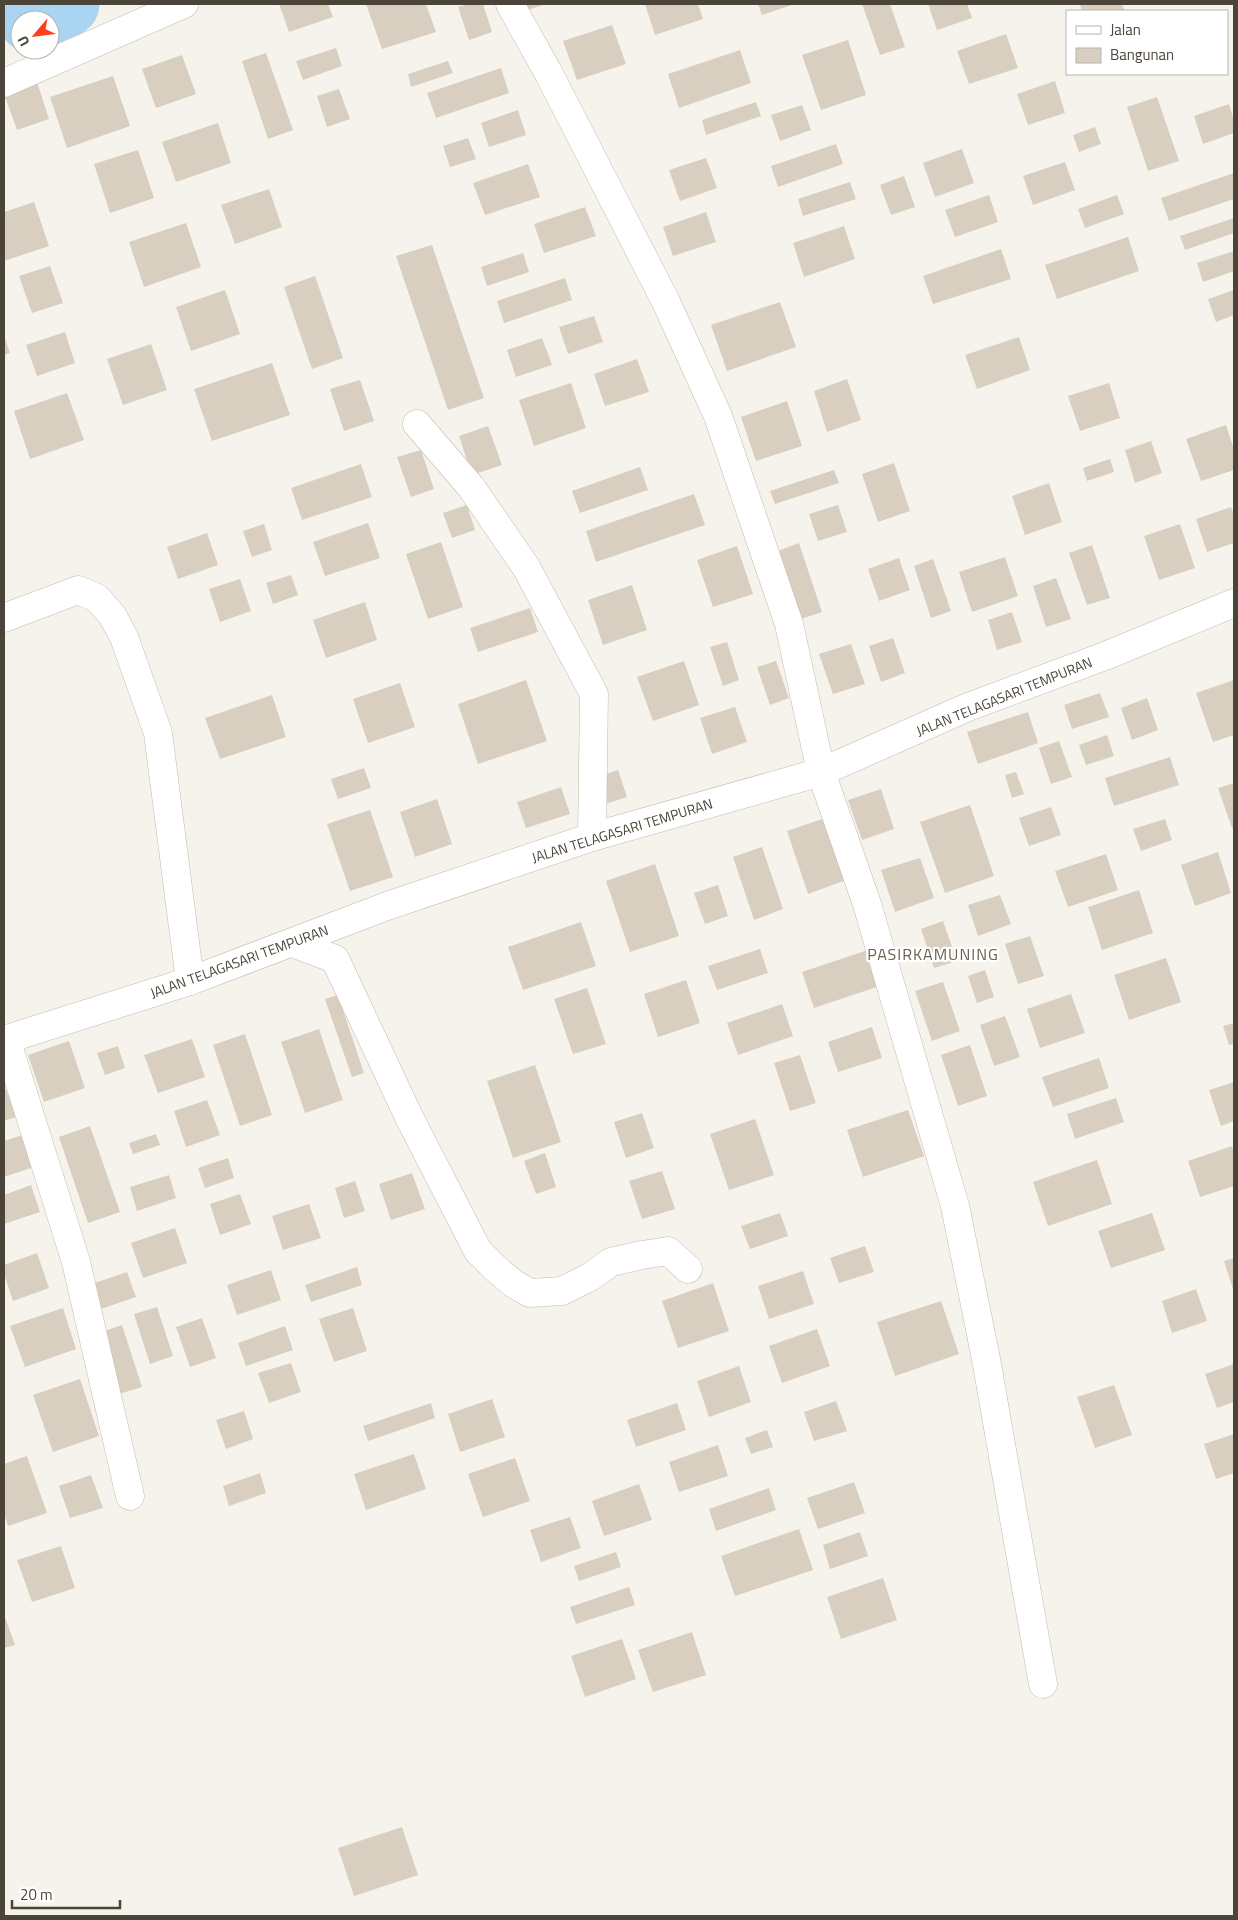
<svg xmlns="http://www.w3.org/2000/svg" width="1238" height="1920" font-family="'Titillium Web',sans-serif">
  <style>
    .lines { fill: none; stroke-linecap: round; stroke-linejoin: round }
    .river { stroke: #a9d4f2; stroke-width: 65 }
    .building { fill: #d8cfc1 }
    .minor-casing { stroke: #c2bbae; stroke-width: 29 }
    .tertiary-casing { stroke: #c2bbae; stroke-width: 29 }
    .minor { stroke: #fff; stroke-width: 28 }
    .tertiary { stroke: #fff; stroke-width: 28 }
    .labels { text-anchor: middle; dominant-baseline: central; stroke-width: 4.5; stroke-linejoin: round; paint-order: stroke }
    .street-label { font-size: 14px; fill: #4b4439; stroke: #fff }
    .quarter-label { font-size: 16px; letter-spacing: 1px; fill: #6e6250; stroke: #fff }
  </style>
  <rect width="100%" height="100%" fill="#f6f3ec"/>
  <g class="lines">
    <path class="river" d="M31 20 67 4"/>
  </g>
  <path class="building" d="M279 4H328L333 17 289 32Z
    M366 4H426L436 32 382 49Z
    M469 4H483L492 32 469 40 458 7Z
    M519 4H546L522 12Z
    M645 4H698L703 19 655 35Z
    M758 4H795L762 15Z
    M862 4H890L905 47 880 55Z
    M928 4H967L972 18 937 30Z
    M1080 4H1122L1125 11H1082Z
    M612 25 626 64 577 80 563 41Z
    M1006 34 1018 68 969 84 957 51Z
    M848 40 866 95 821 110 802 55Z
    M336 48 342 66 303 80 296 61Z
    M740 50 751 83 679 108 668 74Z
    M266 53 293 130 268 139 242 61Z
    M182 55 196 94 156 108 142 69Z
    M448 61 453 73 411 87 408 74Z
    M501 68 509 93 436 118 427 93Z
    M113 76 130 126 67 148 50 97Z
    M1055 81 1065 113 1028 125 1017 94Z
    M37 82 49 119 17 130 4 94Z
    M339 89 350 119 327 127 317 96Z
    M1157 97 1179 161 1148 171 1127 107Z
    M756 102 761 116 706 135 702 120Z
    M1229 104 1234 120V133L1203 144 1194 116Z
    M802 105 811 130 780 141 771 115Z
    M518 110 526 135 489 147 481 123Z
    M218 123 231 163 176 182 162 142Z
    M1095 127 1101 144 1079 152 1073 135Z
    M468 138 476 159 450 167 443 146Z
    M836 144 843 164 778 187 771 166Z
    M962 149 974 183 935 197 923 163Z
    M138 150 154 198 110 213 94 164Z
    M706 158 717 188 680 201 669 170Z
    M1065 162 1075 190 1033 205 1023 176Z
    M528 164 540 197 485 215 473 183Z
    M1234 173V199L1169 221 1161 198Z
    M904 176 915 207 891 215 880 185Z
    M850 182 856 199 803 216 798 199Z
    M269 189 282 227 235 244 221 205Z
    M989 195 998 222 955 237 945 210Z
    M1117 195 1124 214 1085 228 1078 209Z
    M34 202 49 246 4 261V212Z
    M585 207 596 236 544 253 534 224Z
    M706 212 716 242 673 256 663 227Z
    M1234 218V233L1185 250 1180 236Z
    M186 223 201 267 144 287 129 242Z
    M844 226 855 259 804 277 793 243Z
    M1128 237 1139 271 1057 299 1045 265Z
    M432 245 484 398 448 410 396 256Z
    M1001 249 1011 279 933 304 923 276Z
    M1234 251V271L1203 282 1197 263Z
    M523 253 529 272 487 286 481 267Z
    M50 266 63 303 32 313 19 276Z
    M315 276 343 358 312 369 284 287Z
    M565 278 572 300 504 323 497 301Z
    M225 290 240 334 191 351 176 307Z
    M1234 290V315L1216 322 1208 299Z
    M780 302 796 347 727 371 711 325Z
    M594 316 603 342 568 354 559 327Z
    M65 332 75 363 37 376 26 345Z
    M4 335 10 353 4 355Z
    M1019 337 1030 370 977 389 965 355Z
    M542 338 552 365 516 377 507 350Z
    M151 344 167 390 123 405 107 359Z
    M637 359 649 392 605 406 594 374Z
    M272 363 290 415 212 441 194 389Z
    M847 379 861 420 827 432 814 391Z
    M360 380 374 421 344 431 330 389Z
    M571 383 586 428 534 446 519 400Z
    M1109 383 1120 418 1080 431 1068 396Z
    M67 393 84 440 30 459 14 411Z
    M787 401 802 446 756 461 741 417Z
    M1226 425 1234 450V470L1201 481 1186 439Z
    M488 426 502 465 472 475 459 436Z
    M1151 441 1162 473 1135 483 1125 450Z
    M421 450 434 489 411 497 397 457Z
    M1110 459 1114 472 1087 481 1083 468Z
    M894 463 910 511 878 522 862 474Z
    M361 464 372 497 302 520 291 488Z
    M640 467 648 490 580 513 572 491Z
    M834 470 839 483 775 504 770 491Z
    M1049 483 1062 522 1025 535 1012 496Z
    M694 494 705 525 596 562 586 531Z
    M467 505 475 530 452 538 443 513Z
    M838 505 847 532 818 541 809 514Z
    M1231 507 1234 515V543L1207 552 1196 519Z
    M368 523 380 558 325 576 313 542Z
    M264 524 272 550 252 557 243 531Z
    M1180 524 1195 568 1159 580 1144 536Z
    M207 533 218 565 178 579 167 547Z
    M441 542 463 607 428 619 406 554Z
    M799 543 822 612 801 619 778 551Z
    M1092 545 1110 598 1087 605 1069 553Z
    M737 546 753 594 713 607 697 560Z
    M1005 557 1018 596 972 612 959 572Z
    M899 558 910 590 879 601 868 569Z
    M933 559 951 611 931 618 914 566Z
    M291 575 298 595 273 604 266 583Z
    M1056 578 1071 619 1046 627 1033 586Z
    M240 579 251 611 220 622 209 589Z
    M632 585 647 630 603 645 588 600Z
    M365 602 377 640 326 658 313 620Z
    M530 608 538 632 478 652 470 628Z
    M1012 612 1022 642 997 650 988 620Z
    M893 638 905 673 881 682 869 646Z
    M727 642 739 680 723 686 710 647Z
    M851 644 865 684 833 694 819 654Z
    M684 661 699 705 653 721 637 677Z
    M776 661 789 698 770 705 757 667Z
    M526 680 547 741 478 764 458 704Z
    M1234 680V735L1213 742 1196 693Z
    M400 683 415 727 368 743 353 699Z
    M1100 693 1109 717 1072 729 1064 705Z
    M272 695 286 737 220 759 205 718Z
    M1147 698 1158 730 1132 740 1121 708Z
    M735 707 747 742 712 754 700 718Z
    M1028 712 1038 743 978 764 967 732Z
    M1107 735 1114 756 1086 765 1079 745Z
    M1059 741 1072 777 1051 784 1039 748Z
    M1170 757 1179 785 1114 806 1105 778Z
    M364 768 371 788 338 799 331 779Z
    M618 770 627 797 602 805 593 778Z
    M1016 772 1024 794 1012 798 1005 775Z
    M1234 783V828H1232L1218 788Z
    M561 787 570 814 526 828 517 802Z
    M881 789 894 829 862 840 848 800Z
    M437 799 452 844 415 857 400 812Z
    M970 805 994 876 945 893 920 822Z
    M1051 807 1061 835 1029 846 1019 818Z
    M370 810 393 877 350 891 327 824Z
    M828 817 849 879 808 894 787 831Z
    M1165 819 1172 840 1141 851 1133 829Z
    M762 847 783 909 754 920 733 857Z
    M1218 852 1231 893 1195 906 1181 865Z
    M1106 854 1118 890 1068 907 1055 871Z
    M920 858 934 898 895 912 881 870Z
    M655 864 679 936 630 952 606 881Z
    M718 885 728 916 705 924 694 893Z
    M1139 890 1153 933 1102 950 1088 907Z
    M1000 895 1011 924 978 936 968 905Z
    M943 921 957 961 934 968 921 929Z
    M581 922 596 966 523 990 508 947Z
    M1030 936 1044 976 1018 984 1005 944Z
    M760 949 768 973 717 990 708 966Z
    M868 950 880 986 814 1008 802 972Z
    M1166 958 1181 1002 1129 1020 1114 975Z
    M985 970 994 997 977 1003 968 976Z
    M686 980 700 1023 658 1037 644 994Z
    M943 982 960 1031 932 1041 915 991Z
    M587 988 606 1044 573 1054 554 999Z
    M1071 994 1085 1033 1040 1048 1027 1009Z
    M338 995 364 1073 352 1077 325 999Z
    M782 1004 793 1036 738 1055 727 1023Z
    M1005 1016 1020 1057 994 1066 980 1025Z
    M1234 1023V1044L1229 1045 1223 1026Z
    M872 1027 882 1058 838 1072 828 1042Z
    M319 1029 343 1100 305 1113 281 1042Z
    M245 1034 272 1115 240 1126 213 1045Z
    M192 1039 205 1077 158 1093 144 1055Z
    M69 1041 85 1088 44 1102 28 1055Z
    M970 1045 987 1096 958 1106 941 1055Z
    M118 1046 125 1068 105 1075 97 1053Z
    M800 1055 816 1103 790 1111 774 1063Z
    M1099 1058 1109 1088 1053 1107 1042 1077Z
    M535 1065 561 1142 513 1158 487 1081Z
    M1234 1082V1121L1221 1126 1209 1090Z
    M6 1089 16 1117 4 1121V1090Z
    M1116 1098 1124 1122 1075 1139 1067 1114Z
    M207 1100 220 1135 186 1147 174 1111Z
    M908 1110 924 1156 863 1177 847 1130Z
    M642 1113 654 1148 626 1158 614 1122Z
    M755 1119 774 1175 729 1190 710 1134Z
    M90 1126 120 1212 88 1223 59 1137Z
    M26 1134 37 1166 4 1177V1141Z
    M156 1134 160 1145 133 1154 129 1143Z
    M1232 1146 1234 1154V1186L1200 1197 1188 1161Z
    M545 1153 556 1187 536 1194 524 1161Z
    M228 1158 234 1178 205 1188 198 1168Z
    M1097 1160 1112 1204 1048 1226 1033 1182Z
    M662 1171 675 1209 642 1219 629 1181Z
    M412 1173 425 1209 391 1220 379 1184Z
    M169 1175 176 1198 137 1211 130 1187Z
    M355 1181 365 1211 344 1218 335 1188Z
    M31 1185 40 1212 4 1224V1195Z
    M240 1194 251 1224 220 1235 210 1204Z
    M309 1204 321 1238 283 1250 272 1216Z
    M780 1213 788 1236 750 1249 741 1226Z
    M1152 1213 1165 1250 1111 1268 1098 1231Z
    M175 1228 187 1263 143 1278 131 1243Z
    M865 1246 874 1272 839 1283 830 1258Z
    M37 1253 49 1288 13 1301 4 1274V1265Z
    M1234 1258V1292L1224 1261Z
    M357 1267 362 1285 311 1302 305 1285Z
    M271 1270 281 1300 237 1315 227 1285Z
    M803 1271 814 1304 769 1319 758 1286Z
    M127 1272 136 1297 98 1310 89 1285Z
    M713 1283 729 1331 678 1348 662 1301Z
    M1196 1289 1207 1321 1172 1333 1162 1301Z
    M941 1301 959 1354 895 1376 877 1322Z
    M157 1307 173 1356 150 1364 134 1314Z
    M63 1308 76 1349 25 1367 10 1326Z
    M353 1308 367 1351 334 1362 319 1319Z
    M202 1318 216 1358 190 1367 176 1327Z
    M122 1325 142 1387 116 1395 96 1334Z
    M285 1326 293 1350 246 1366 238 1343Z
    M817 1329 830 1366 782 1383 769 1346Z
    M291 1363 301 1392 269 1403 258 1373Z
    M1234 1364V1402L1217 1408 1205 1374Z
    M739 1366 751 1402 709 1417 697 1381Z
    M80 1379 99 1436 53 1452 33 1395Z
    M1114 1385 1132 1435 1095 1448 1077 1397Z
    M492 1399 505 1437 460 1452 448 1414Z
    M836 1401 847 1431 814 1441 804 1412Z
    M431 1403 435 1418 368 1441 363 1426Z
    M677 1403 686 1430 636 1447 627 1420Z
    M244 1411 253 1439 226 1449 216 1420Z
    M767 1430 773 1447 751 1454 745 1438Z
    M1234 1434V1473L1216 1479 1204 1444Z
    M718 1445 728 1476 679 1492 669 1462Z
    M414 1454 426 1489 366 1510 354 1474Z
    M27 1456 47 1513 8 1526 4 1513V1464Z
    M515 1458 530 1501 483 1517 468 1474Z
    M260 1473 266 1493 229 1506 223 1486Z
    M91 1475 103 1508 70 1518 59 1486Z
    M854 1482 865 1513 818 1529 807 1498Z
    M639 1484 652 1520 604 1536 592 1501Z
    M769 1488 776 1510 716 1531 709 1509Z
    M570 1517 581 1548 541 1562 530 1530Z
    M799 1529 813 1570 735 1596 721 1556Z
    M860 1532 868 1556 830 1569 823 1545Z
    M61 1546 75 1588 32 1602 17 1560Z
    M616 1552 621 1567 579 1581 574 1566Z
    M883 1578 897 1620 841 1639 827 1597Z
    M629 1587 635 1605 576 1624 570 1607Z
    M4 1614 15 1645 4 1648Z
    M692 1632 706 1675 653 1692 638 1650Z
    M622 1639 636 1679 585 1697 571 1656Z
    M402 1827 418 1875 354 1896 338 1848Z"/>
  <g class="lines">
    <g class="minor-casing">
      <path id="minor" d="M510 4 549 74 666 302 718 416 789 624 821 772 867 904 955 1206 986 1359 1043 1684
        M4 83 184 4
        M417 424 471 487 526 567 594 694 592 837
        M4 618 78 590 97 598 112 615 124 637 158 733 190 981
        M292 943 335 959 410 1119 478 1251 495 1268 514 1284 530 1293 562 1291 590 1277 611 1262 642 1255 668 1251 688 1269
        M6 1039 76 1262 130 1496"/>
    </g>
    <g class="tertiary-casing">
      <path id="tertiary" d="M4 1040 190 981 387 906 592 837 821 772 968 707 1105 656 1234 603"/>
    </g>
    <use href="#minor" class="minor"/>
    <use href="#tertiary" class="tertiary"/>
  </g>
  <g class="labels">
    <g class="street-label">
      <text transform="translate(1004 696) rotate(-22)">JALAN TELAGASARI TEMPURAN</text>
      <text transform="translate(622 830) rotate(-17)">JALAN TELAGASARI TEMPURAN</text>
      <text transform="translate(239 961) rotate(-20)">JALAN TELAGASARI TEMPURAN</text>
    </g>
    <g class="quarter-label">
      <text x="933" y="954">PASIRKAMUNING</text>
    </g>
  </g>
  <rect width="1238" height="1920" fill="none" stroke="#4b4439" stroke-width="10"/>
  <rect x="1066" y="10" width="162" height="65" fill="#ffffff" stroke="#b7b4b0"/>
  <rect x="1076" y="26" width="25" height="8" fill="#ffffff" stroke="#b7b4b0"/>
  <text x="1110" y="35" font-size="15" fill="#4b4439">Jalan</text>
  <rect x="1076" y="48" width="25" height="15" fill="#d8cfc1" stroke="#b7b4b0"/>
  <text x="1110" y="60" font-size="15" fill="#4b4439">Bangunan</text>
  <g transform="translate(35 35) rotate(242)"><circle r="24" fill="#ffffff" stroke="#b7b4b0"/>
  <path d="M0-4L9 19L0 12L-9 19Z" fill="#fc3f1d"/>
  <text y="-8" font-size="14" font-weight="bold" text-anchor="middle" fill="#4b4439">U</text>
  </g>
  <path d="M12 1900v8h108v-8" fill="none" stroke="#4b4439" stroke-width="2.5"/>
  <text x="20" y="1900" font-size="15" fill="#4b4439" stroke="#ffffff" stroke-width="4" paint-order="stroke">20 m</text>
</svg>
